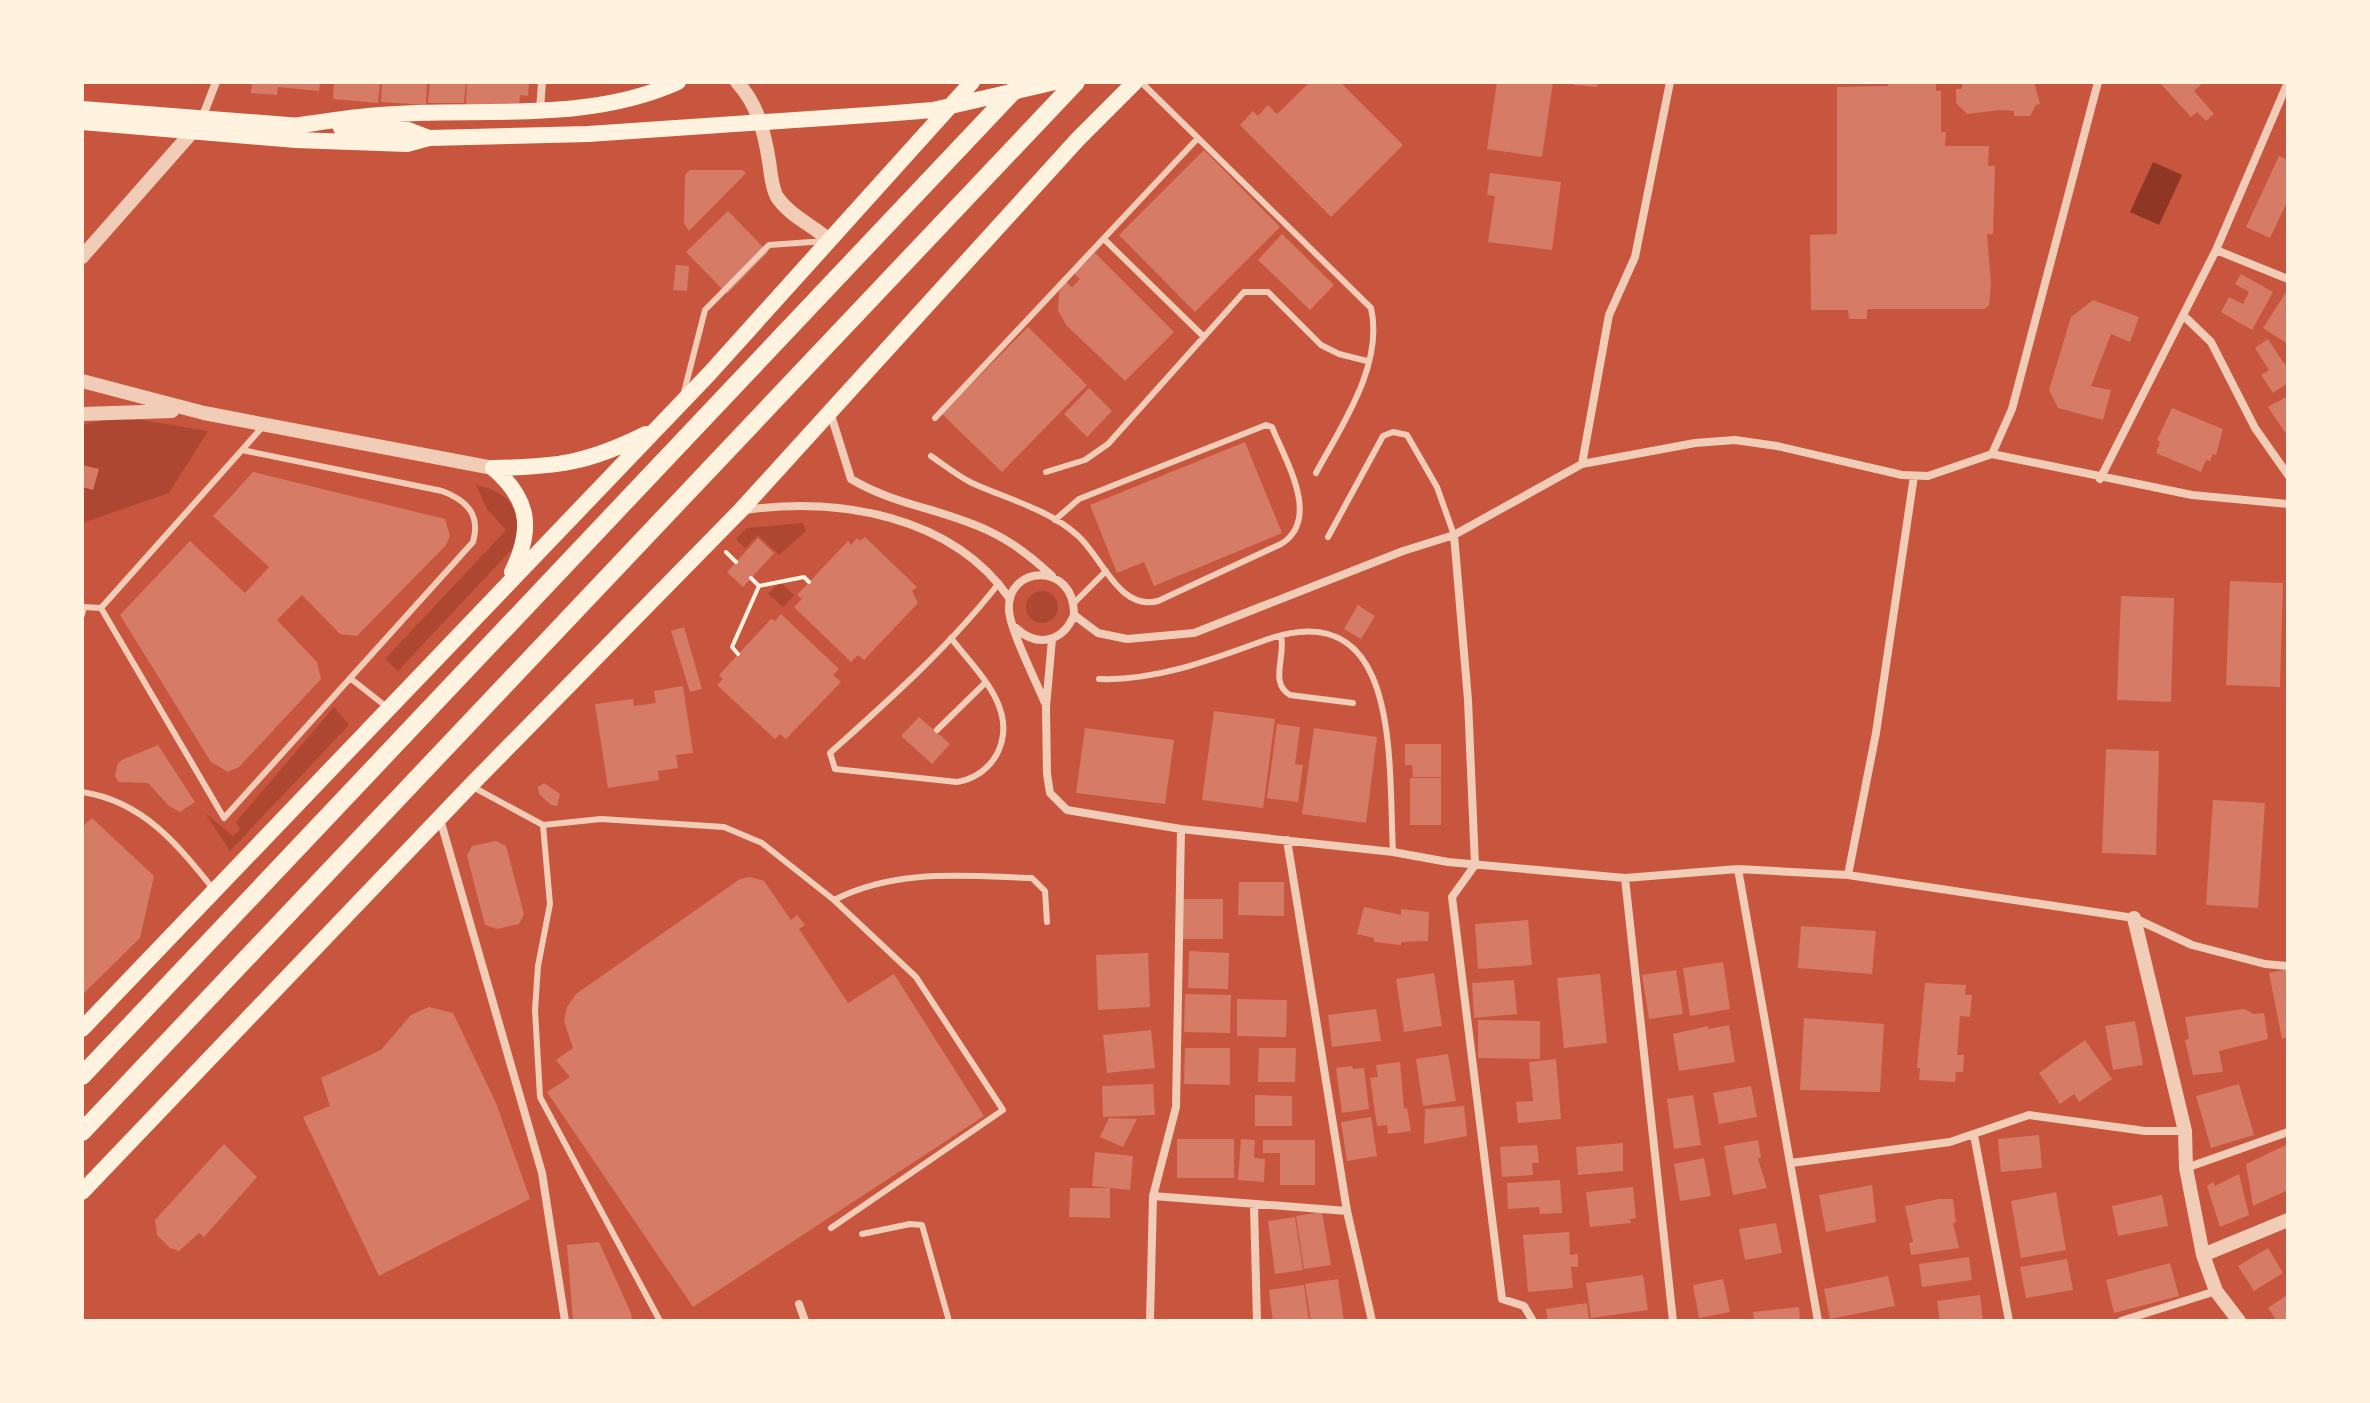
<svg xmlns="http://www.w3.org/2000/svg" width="2370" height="1403" font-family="Arial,sans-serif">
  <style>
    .green { fill: #ae4732 }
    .water { fill: #8f3625 }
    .building { fill: #d67c66 }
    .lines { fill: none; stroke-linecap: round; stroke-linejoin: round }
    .path { stroke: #fff3e0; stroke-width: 4 }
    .service { stroke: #f1ccb7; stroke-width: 6 }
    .minor { stroke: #f1ccb7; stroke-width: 8 }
    .tertiary { stroke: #f1ccb7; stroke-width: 14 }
    .secondary { stroke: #fff3e0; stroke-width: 16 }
    .trunk { stroke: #fff3e0; stroke-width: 18 }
  </style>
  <rect width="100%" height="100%" fill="#c8553d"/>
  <path class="green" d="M108 419 141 420 208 431 169 493 82 523V425Z
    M476 485C512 492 522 512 515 546L398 671 385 659 506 530 487 509Z
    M803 523 806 531 779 555 758 535 745 548 736 539 747 528Z
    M780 582 794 595 783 607 768 594Z
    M1026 607a16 16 0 1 1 32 0a16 16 0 1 1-32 0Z
    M334 707 349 725 230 851 205 813 233 836 240 829 236 822Z"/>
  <path class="water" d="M2153 162 2182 175 2159 225 2130 212Z"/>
  <path class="building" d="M252 82H320L319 91 278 87 277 95 251 93Z
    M334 82H380L378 103 333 99Z
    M382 82H427L426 105 381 102Z
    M430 82H466L464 103H428Z
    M467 82H529L528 96 520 95 519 107 466 104Z
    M1310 82H1340L1403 145 1331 217 1240 125 1253 111 1258 116 1268 105 1277 114Z
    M1497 82H1553L1542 157 1487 149Z
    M1574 82H1598L1597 87 1574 85Z
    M1888 82 1936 83V91H1941V132H1946L1945 146H1989L1988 166H1995L1993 234H1987L1991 284 1989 306 1984 309H1867V319H1849L1848 310H1811L1810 235 1837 234V87L1888 86Z
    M1962 82H2034L2040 104 2036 105 2030 116H2014V111L2000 110 1967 114 1956 103V89H1962Z
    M2159 82H2204L2194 91 2214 114 2206 121 2197 112 2191 117Z
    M1204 150 1280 227 1195 312 1119 235Z
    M2279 156 2288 160V200L2270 238 2246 227Z
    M690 170H742L746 173 689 231 684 223 685 175Z
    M1490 173 1561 182 1552 250 1488 242 1495 196 1487 195Z
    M728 211 768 252 727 294 686 252Z
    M1282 234 1334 285 1310 310 1258 260Z
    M1095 253 1174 332 1125 381 1066 325 1058 310 1059 292 1066 282 1072 287 1080 279 1074 274Z
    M676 265 689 266 687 291 673 290Z
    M2241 274 2273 292 2252 330 2221 312 2229 297 2243 304 2249 292 2235 284Z
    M2288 289V344L2263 328Z
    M2093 300 2139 317 2130 342 2111 334 2091 386 2111 390 2103 420 2058 408 2049 390 2071 317Z
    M1028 327 1087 385 1002 472 942 414Z
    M2268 339 2285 365 2288 363V383L2273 393 2261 375 2269 370 2255 348Z
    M1089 388 1112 411 1087 437 1064 414Z
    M2288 396V437L2268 407Z
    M2172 408 2223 429 2216 455 2213 454 2210 461 2206 460 2201 472 2156 453 2160 442 2157 440Z
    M1245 442 1282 533 1154 586 1144 562 1117 573 1090 505Z
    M82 465 99 469 93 490 82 487Z
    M253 472 445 519 450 536 446 545 357 636 340 634 302 595 277 620 317 662 321 679 239 767 228 772 211 762 120 615 190 541 245 593 269 567 213 516Z
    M865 537 917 587 912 591 918 603 864 660 858 655 851 662 794 607 802 599 797 595 848 541 851 545 857 538 860 541Z
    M758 538 774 553 743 587 727 572Z
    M2230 581 2283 583 2280 687 2226 685Z
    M2121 596 2174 598 2171 702 2117 700Z
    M1358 605 1375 616 1361 639 1344 629Z
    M781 614 839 669 833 675 841 682 786 739 780 734 775 739 717 685 723 679 719 675 771 619 775 621Z
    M684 627 702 689 690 692 671 631Z
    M683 686 693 753 676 755 678 768 658 771 659 780 608 788 595 704 633 699 634 706 656 703 654 691Z
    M1214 711 1275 719 1263 808 1202 800Z
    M919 717 950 744 932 764 901 736Z
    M1277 724 1300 727 1295 764 1303 765 1298 802 1267 798Z
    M1085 728 1174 740 1165 804 1076 793Z
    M1314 728 1377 737 1366 823 1302 814Z
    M1405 744H1441V777H1413L1412 765H1405Z
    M158 745 195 802 180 812 169 806 148 783 118 782 115 776 118 763 124 759Z
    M2106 749 2159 751 2156 855 2102 853Z
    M1410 778H1441V825H1410Z
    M544 783 560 794 557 806 551 805 539 794 538 787Z
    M2213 800 2265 803 2258 908 2206 905Z
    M92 818 154 876 140 938 82 995V827Z
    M496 841 506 846 524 914 519 924 497 929 485 925 467 856 472 846Z
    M750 877 764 881 791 920 797 915 805 925 799 929 848 1003 894 974 984 1116 693 1307 547 1092 570 1077 556 1060 573 1048 564 1021 567 1007 576 994 740 879Z
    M1239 882H1284V916L1238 915Z
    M1181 899H1223V939H1181Z
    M1364 907 1401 915V909L1429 912 1428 941 1401 942V945L1374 942V938L1357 934Z
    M1528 920 1532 965 1478 969 1475 924Z
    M1801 926 1876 931 1872 974 1798 968Z
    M1189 951 1229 953 1228 989 1188 988Z
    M1148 953 1150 1007 1098 1010 1096 955Z
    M1723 962 1730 1009 1690 1016 1683 968Z
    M2288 969V1037L2282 1039 2269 973Z
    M1676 970 1683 1014 1649 1019 1642 975Z
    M1434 973 1442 1026 1404 1032 1396 979Z
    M1600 974 1607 1043 1564 1048 1557 978Z
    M1514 980 1517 1014 1474 1018 1472 983Z
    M1925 983 1966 985 1965 995H1972L1970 1017 1960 1016 1957 1055H1964L1963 1072H1956L1955 1082 1919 1080 1920 1068H1917Z
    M1185 994 1231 995 1230 1033 1184 1032Z
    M1237 999 1287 1000 1286 1037 1237 1036Z
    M429 1007 453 1013 496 1103 530 1199 379 1276 303 1117 330 1106 321 1078 381 1050 411 1015Z
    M1376 1009 1381 1041 1332 1047 1328 1015Z
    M2244 1009 2254 1014 2264 1013 2268 1039 2219 1051 2223 1072 2193 1075 2185 1040 2189 1039 2185 1017Z
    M1804 1018 1884 1024 1880 1092 1800 1090Z
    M1478 1020 1540 1021V1059L1478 1058Z
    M2135 1021 2143 1065 2113 1070 2105 1026Z
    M1729 1025 1735 1062 1679 1071 1673 1034 1708 1026V1029Z
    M1151 1030 1155 1068 1107 1073 1103 1035Z
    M2085 1040 2112 1079 2079 1102 2074 1094 2060 1104 2039 1073Z
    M1185 1048H1230V1085L1184 1084Z
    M1259 1048H1296L1295 1082H1258Z
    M1448 1054 1456 1101 1423 1106 1416 1059Z
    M1556 1059 1561 1119 1518 1123 1516 1102 1533 1101 1529 1062Z
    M1400 1062 1404 1109 1407 1108 1411 1131 1388 1134 1387 1125 1377 1126 1370 1078 1378 1077 1376 1065Z
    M1352 1066 1353 1069 1364 1068 1369 1109 1342 1113 1336 1068Z
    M1153 1084 1155 1115 1103 1117 1102 1086Z
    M2239 1084 2254 1135 2211 1148 2196 1096Z
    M1751 1086 1757 1117 1719 1124 1713 1093Z
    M1255 1095 1292 1096V1126H1255Z
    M1693 1095 1701 1145 1674 1149 1667 1099Z
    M1464 1106 1467 1136 1424 1144 1425 1109Z
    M1371 1117 1377 1156 1347 1161 1341 1122Z
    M1109 1118 1137 1119 1123 1147 1100 1137Z
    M2039 1135 2042 1168 2001 1172 1998 1139Z
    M1177 1139H1234V1178H1177Z
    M1241 1139 1255 1140 1254 1158 1265 1159 1264 1182 1238 1180Z
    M1263 1140H1315V1185H1280V1153H1263Z
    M1758 1140 1761 1157 1758 1159 1767 1188 1733 1195 1724 1146Z
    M1623 1143V1171L1578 1175 1576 1147Z
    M224 1144 257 1177 204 1237 199 1233 179 1251 170 1248 157 1235 155 1220Z
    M2288 1144V1190L2253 1206 2246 1164Z
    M1537 1145 1539 1163H1532L1533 1175 1502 1177 1500 1147Z
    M1095 1152 1133 1156 1130 1190 1092 1186Z
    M1704 1158 1711 1196 1680 1201 1674 1164Z
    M2239 1174 2249 1215 2220 1227 2207 1186 2213 1182 2215 1186Z
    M1560 1180 1562 1213 1540 1214 1539 1207 1508 1209 1507 1183Z
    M1872 1185 1876 1222 1826 1232 1819 1195Z
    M1633 1187 1636 1218 1630 1219 1631 1223 1590 1227 1586 1192Z
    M1070 1188H1110V1218L1069 1217Z
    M2056 1192 2066 1250 2021 1258 2011 1201Z
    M2162 1195 2168 1226 2118 1236 2112 1206Z
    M1939 1199H1953L1956 1222 1953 1223 1959 1248 1911 1255 1909 1243 1913 1242 1905 1206Z
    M1322 1212 1331 1265 1304 1269 1296 1216Z
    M1295 1217 1303 1270 1275 1274 1268 1221Z
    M1776 1223 1782 1253 1745 1260 1739 1229Z
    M1569 1232 1570 1255 1578 1254V1267H1571L1573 1288 1528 1292 1523 1235Z
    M599 1242 631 1313 632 1321H573L567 1245Z
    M2268 1248 2283 1273 2254 1291 2238 1266Z
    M1969 1257 1972 1280 1922 1287 1919 1264Z
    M2067 1259 2073 1290 2026 1298 2020 1267Z
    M2170 1263 2179 1296 2114 1313 2106 1280Z
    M1643 1275 1648 1310 1591 1318 1586 1283Z
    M1888 1276 1895 1306 1830 1319 1824 1289Z
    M1338 1279 1344 1321H1311L1305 1284Z
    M1723 1279 1730 1312 1699 1318 1693 1285Z
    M1304 1285 1309 1321H1273L1269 1290Z
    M2288 1294V1321H2277L2268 1308Z
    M1980 1295 1983 1321H1940L1937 1301Z
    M1587 1303 1589 1321H1548L1546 1309Z
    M1799 1307 1800 1321H1754L1753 1312Z"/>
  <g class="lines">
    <path class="path" d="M726 552 736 562
      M751 578 759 586
      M738 654 732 647 759 586 804 577 809 582"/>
    <path class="service" d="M1141 82 1371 308C1384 364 1342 425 1316 473
      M1104 239 1203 336
      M684 392 705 310 769 245 826 241
      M935 418 1198 138
      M242 450 442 491C466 500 481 514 473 542L224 818 101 608 242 450 264 425
      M931 456C944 465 958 476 972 483 1007 499 1048 509 1077 535 1102 556 1118 611 1158 601L1281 544C1322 519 1285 460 1272 427L1266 425 1079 499 1055 520
      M1046 472 1085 460 1108 444 1244 292H1268L1321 345 1339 354 1367 361
      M1328 537 1383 436 1393 432 1407 435 1437 487 1454 535
      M1074 603 1106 571
      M82 615 84 607 101 608
      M1281 636C1286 656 1269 683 1290 695L1353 703
      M951 638C976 671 1020 709 997 754 988 770 974 779 957 782L835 769 830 753C889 700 950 646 999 583
      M350 678 388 708
      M1099 679C1155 681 1208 661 1260 642 1403 587 1388 762 1393 852
      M937 730 986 682
      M473 787 543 825 601 819 724 827 762 843 834 900 916 977 1003 1110 831 1228
      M82 792C143 801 178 845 214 890
      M543 825 550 904 538 966 535 1010 540 1097 660 1321
      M834 900C896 868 965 876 1032 878L1045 891 1047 922
      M862 1234 910 1224 922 1225 949 1321"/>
    <path class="minor" d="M540 110 542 82
      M202 118 216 82
      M2216 250 2288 279
      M2183 315 2211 342 2255 428 2288 475
      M831 415 851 479C896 506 945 509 991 532 1014 543 1033 558 1052 576
      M1992 454 2012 409 2098 82
      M1992 454 2192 495 2288 504
      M1582 464 1609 315 1635 257 1670 82
      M2100 479 2216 250 2288 82
      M745 510C839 497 952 515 1010 599
      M1074 615 1098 633 1127 639 1194 633 1403 551 1454 535
      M1016 628C1037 648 1063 642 1074 615 1075 561 1006 565 1009 610 1010 630 1036 681 1045 703
      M1052 639 1046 707 1047 774 1050 793 1067 810 1181 829 1393 852 1448 862 1625 878 1738 869 1848 875 2134 918 2192 945 2265 964 2288 966
      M440 819 542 1173 565 1321
      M1287 840 1347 1211 1372 1321
      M1738 869 1818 1321
      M1848 875 1876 733 1914 476
      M1625 878 1673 1321
      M1974 1135 2009 1321
      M1791 1163 1950 1142 2029 1115 2145 1131H2185
      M2186 1168 2288 1132
      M1153 1196 1347 1211
      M1254 1206 1257 1321
      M799 1304 805 1321
      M1150 1321 1153 1196 1176 1107 1181 829
      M1533 1321 1524 1306 1502 1299 1452 897 1475 865 1468 700 1454 535 1582 464 1695 443 1735 440 1777 446 1902 475 1928 476 1992 454
      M2121 1321 2216 1291"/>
    <path class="tertiary" d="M737 82C758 105 764 131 769 161 771 173 771 186 777 197 790 216 812 225 829 240
      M82 257 193 131
      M82 381 204 413 493 468
      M82 414 172 411
      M2134 918 2185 1131 2186 1168 2203 1255 2216 1291 2239 1321
      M2203 1255 2288 1220"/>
    <path class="secondary" d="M82 109 301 126
      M82 122 296 140 407 144 429 138 588 134 883 114 933 110 1055 82
      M294 126C322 122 351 117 380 115 478 107 585 124 678 82
      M341 128 408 130 429 138
      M493 468C557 467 588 463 646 434
      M493 468C529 499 534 528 512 572
      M82 1029 709 374 972 82
      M82 1192 470 786 740 511 1078 139 1135 82"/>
    <path class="trunk" d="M82 1076 1022 82
      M82 1132 1076 82"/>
  </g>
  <rect width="2370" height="1403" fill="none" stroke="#fff3e0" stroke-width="168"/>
</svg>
